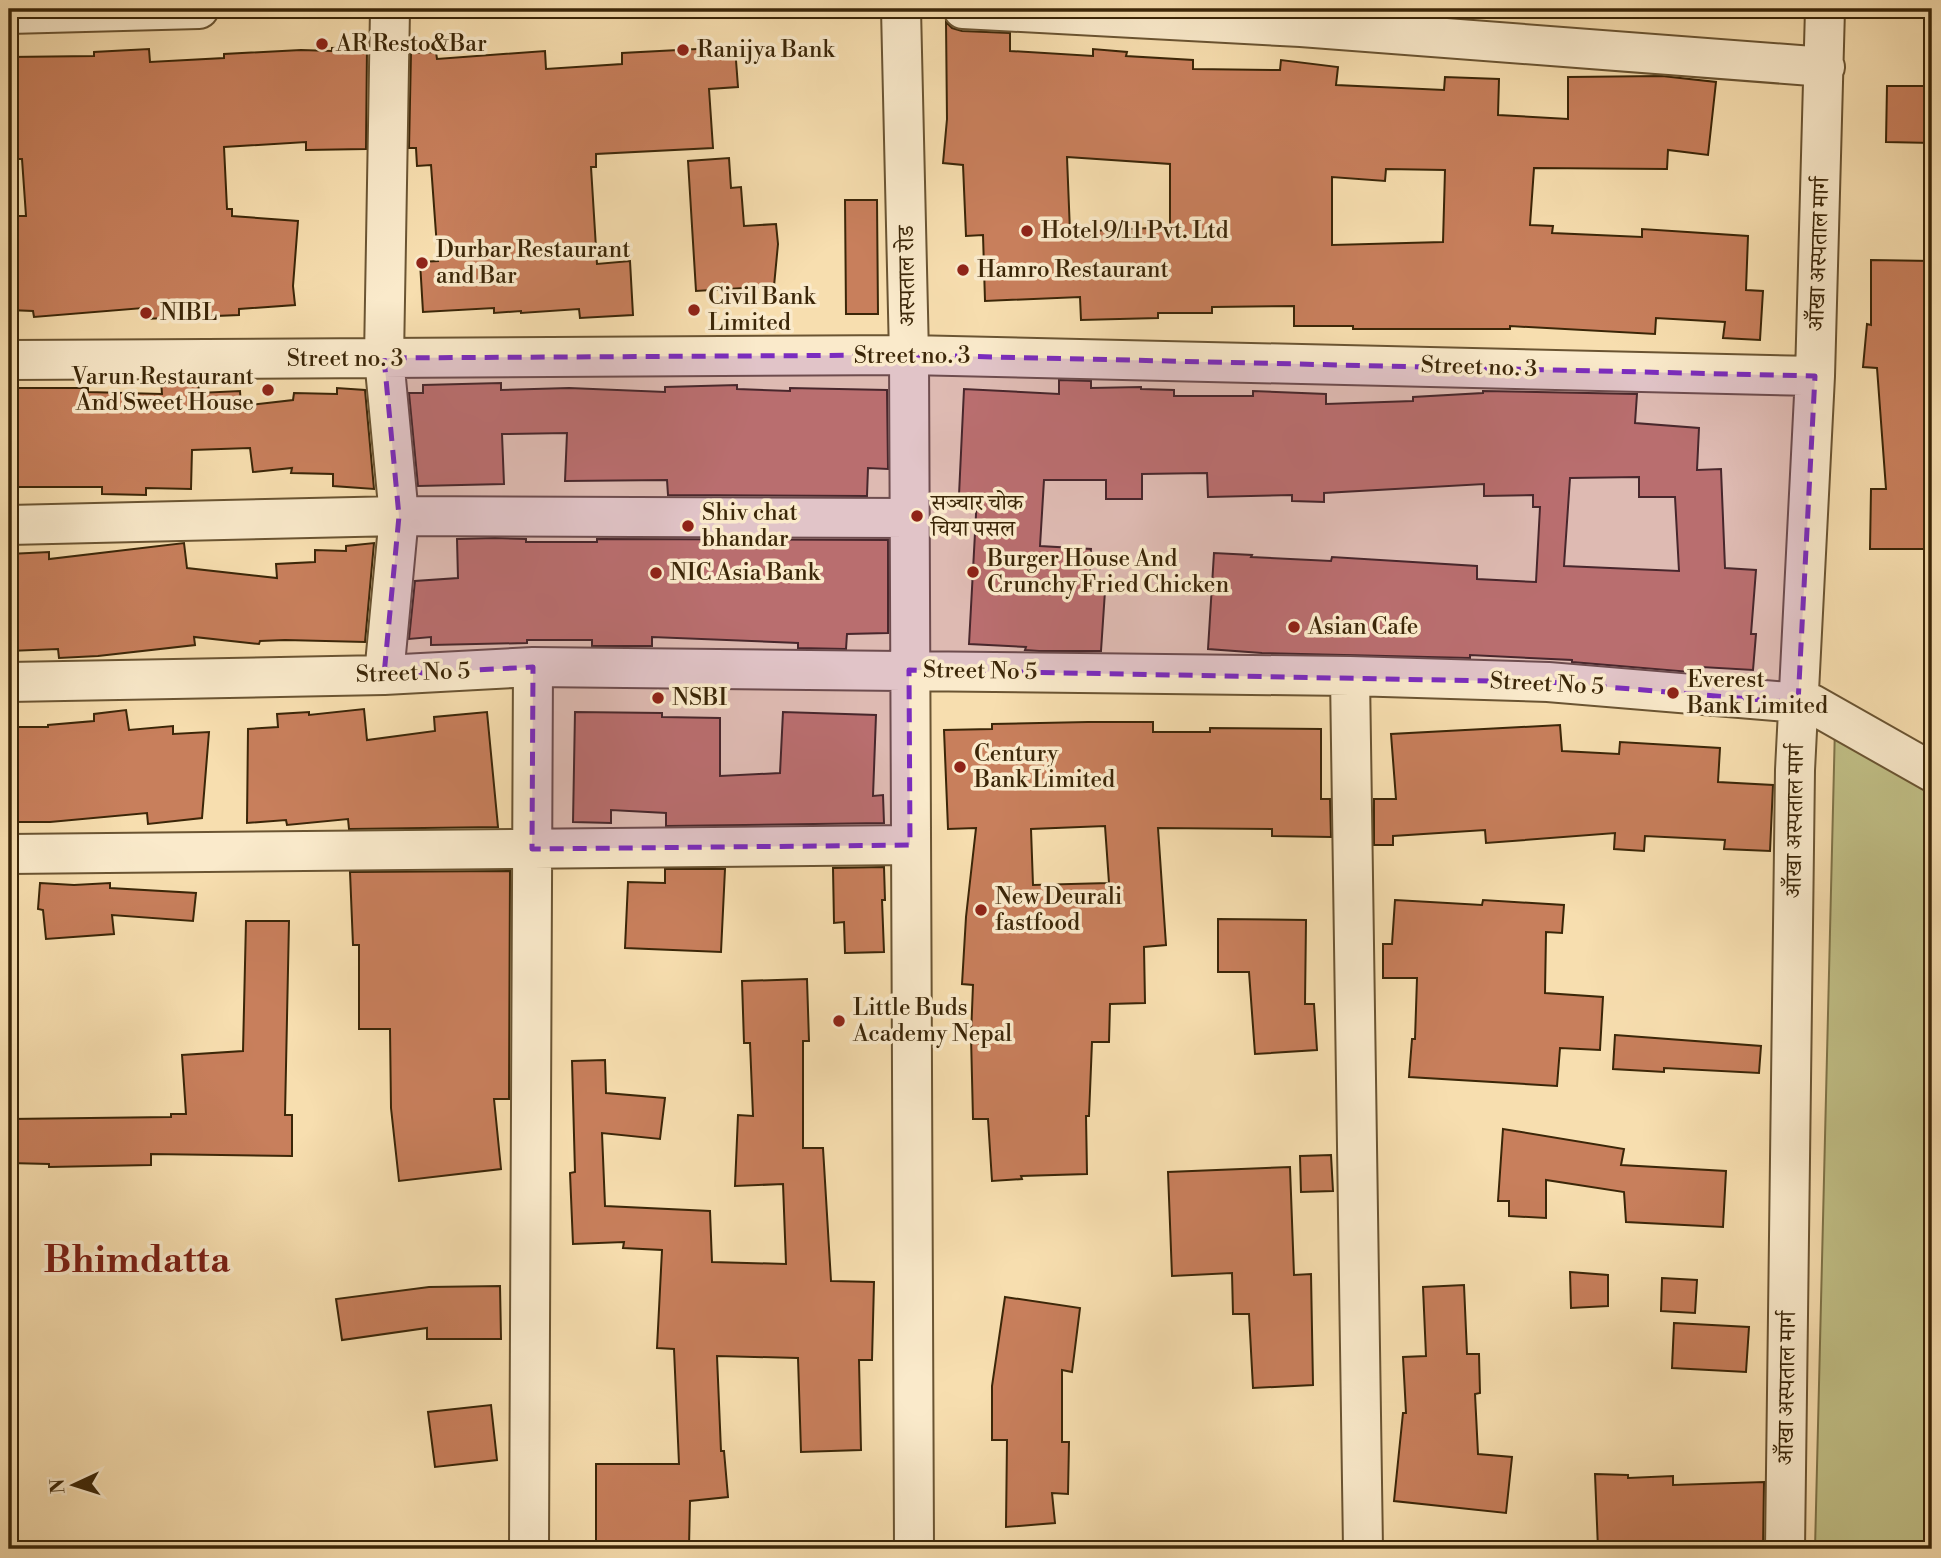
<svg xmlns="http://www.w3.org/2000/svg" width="1941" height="1558" font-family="'Libre Bodoni','Noto Serif Devanagari',serif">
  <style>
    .green { fill: #c1c087; stroke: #7e7348; stroke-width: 2 }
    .building { fill: #c87f5c; stroke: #3b2608; stroke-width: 2; fill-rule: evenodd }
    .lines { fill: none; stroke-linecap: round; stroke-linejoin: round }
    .minor-casing { stroke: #6a5432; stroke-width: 42 }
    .minor { stroke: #faeacb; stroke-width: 38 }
    .marked { fill: #7b2cbf; fill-opacity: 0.2; stroke: #7b2cbf; stroke-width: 5; stroke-dasharray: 14 9; stroke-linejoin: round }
    .poi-dot { fill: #8f2418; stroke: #faeacb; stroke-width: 2.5 }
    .labels { text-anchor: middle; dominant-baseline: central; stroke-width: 7; stroke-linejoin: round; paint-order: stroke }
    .poi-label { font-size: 23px; fill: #3b2608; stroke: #faeacb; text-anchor: start }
    .street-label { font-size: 23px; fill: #3b2608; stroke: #faeacb }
    .town-label { font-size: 37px; font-weight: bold; fill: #7a1f14; stroke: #faeacb }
  </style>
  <rect width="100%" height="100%" fill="#f7deaf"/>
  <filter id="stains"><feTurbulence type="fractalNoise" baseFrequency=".00286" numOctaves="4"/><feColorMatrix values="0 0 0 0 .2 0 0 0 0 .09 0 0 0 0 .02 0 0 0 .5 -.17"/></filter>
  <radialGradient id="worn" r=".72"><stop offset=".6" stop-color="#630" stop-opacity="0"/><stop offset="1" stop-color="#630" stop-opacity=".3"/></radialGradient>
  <path class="green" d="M1835 726 1932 781V1549H1815Z"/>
  <path class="building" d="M946 22 952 28 962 31 1010 33V51L1093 56V49L1127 52 1126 56 1193 60V69L1280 70 1281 60 1338 67 1336 85 1444 90 1445 77 1499 79 1498 115 1568 119V77L1662 76 1716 82 1708 155 1668 150 1667 169 1534 168 1530 225 1553 226 1552 233 1642 237V229L1748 236 1746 290 1763 291 1760 340 1723 338 1725 322 1656 318 1655 334 1510 326V329H1353V326H1294V306L1212 307V313H1158V318L1081 320 1080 297 985 301 983 235 966 236 963 165 943 163 947 119ZM1067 157 1170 164V227L1070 232ZM1386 169 1445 170 1443 242 1332 245V177L1385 181Z
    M367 47 366 149 306 150V142L224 147 227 209H232V216L298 221 293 286 295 305 239 309V315L144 319 143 308 34 317 33 311 9 310V216H26L22 159H9V57L94 56V52L149 49 150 62 224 58V54L301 50 332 51V48Z
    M735 47 738 87 709 89 713 148 596 154V167H591L597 264 630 261 633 315 580 318 579 309 521 313V311L494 313V308L423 312 420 262 438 261 431 165 417 166 416 148H409L411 53 436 52 437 59 545 51 546 69 622 64V53Z
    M1887 86H1932V143L1886 142Z
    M729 158 731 188 741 187 744 226 776 224 778 244 774 286 696 291 688 161Z
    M845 200H877L878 314H846Z
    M1871 260 1932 261V549H1870L1871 489H1886L1877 368 1863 367 1867 324 1871 325Z
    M1059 380 1091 381V388L1141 387V389L1174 390V396H1253V391L1326 394V404L1413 401V397L1483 393V391L1637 394 1635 423 1699 428 1697 470 1721 469 1725 568 1756 570 1751 634H1756L1753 670 1702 667V673L1572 662V660L1470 655V658L1262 653 1208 649 1214 553 1252 555 1251 557 1331 561 1332 557 1477 566V579L1536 582 1540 507H1533V495L1484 496V484L1324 493V502L1292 501V495L1208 497 1207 473 1142 474V499H1106V480H1044L1040 546 1091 549 1089 590 1105 591 1101 651H1039L1025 650 1026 647 969 644 977 496 959 495 964 389 1059 394ZM1639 477V497H1675L1679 571 1564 566 1570 478Z
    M161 381H198L199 393 240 391 241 406 293 400 294 393 337 394V388L365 390 374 489 333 486V474L291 473 292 468 253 472 250 448 192 450 191 489 146 488V495L102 494V487H9V388H88V392L162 394Z
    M501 383V390L569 388 665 392V387L737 385V389L790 391V388L887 390 888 469 868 468 867 496 668 495 667 480 565 481 567 433 502 434 504 484 418 486 409 393H423V385Z
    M495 538 526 539V542H597V539L888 540V633L847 634 846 649 798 648V643L652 637V646H592V640H527V643L431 645V637L409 639 415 581 458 578 457 539Z
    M184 543 187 568 277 578 276 564 315 562V550L346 551V546L374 543 365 642 285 640 260 641 259 644 194 637 195 645 98 656 59 658 58 649 9 651V554L49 552V559Z
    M364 709 367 740 435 731 434 717 487 712 498 827 349 829 348 819 287 825 286 820 247 823 248 729 278 727 277 714 309 712V715Z
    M126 710 129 730 173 726V734L209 732 202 818 148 824 147 813 50 822H12L10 727H48V725L94 721V714Z
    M575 712 662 713V717L720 718V776L780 773 783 712 876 715 873 796 883 795 884 823 666 826V813L611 810V823L573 822Z
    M1088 722H1153V732H1210V728L1321 729V799H1330L1331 837 1272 836V829L1158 828 1166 945 1144 947 1145 1003 1110 1004 1109 1042H1092L1089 1116H1086L1087 1174 1021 1176 1022 1179 992 1181 988 1119H973L971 1036 973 985 962 984 966 917 976 828 948 829 944 730 992 729V724ZM1105 826 1109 883 1033 885 1031 829Z
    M1560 725 1562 751 1619 754 1620 742 1720 748 1718 782 1773 785 1770 851 1724 849 1725 840 1645 836 1644 851 1614 849 1615 833 1486 843 1485 830 1393 836V845H1374V799H1396L1391 734Z
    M884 867 885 900H882L884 952 845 953 844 922 834 923 833 868Z
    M665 869H725L721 952 625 948 628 882 665 883Z
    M510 871 509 1099H494L501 1169 399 1181 391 1108 390 1029H359V945H353L350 872Z
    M40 883 74 885 110 883V888L196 893 193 921 112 915 114 934 46 939 43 910 38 909Z
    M1395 900 1482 905 1483 900 1564 905 1562 933 1546 932 1545 993 1603 997 1600 1050 1560 1048 1557 1086 1409 1077 1412 1039H1415L1417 978H1383V944H1392Z
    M1218 919 1306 920 1305 1004H1314L1317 1050 1255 1054 1249 972H1218Z
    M246 921H289L285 1115H292V1156L151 1154V1165L49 1167V1164L9 1163V1119L171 1117V1114H186L182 1055 243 1051Z
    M807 979 809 1041H803V1148H823L831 1281 874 1282 872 1360H859L861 1450 801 1452 798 1358 717 1356 721 1451H724L728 1497 690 1501 689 1547H596V1464H679L674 1349 657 1348 662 1250 623 1248 624 1242 573 1244 570 1173 575 1172 572 1061 605 1060 606 1093 665 1098 660 1139 602 1133 605 1206 710 1211 712 1262 786 1264 783 1184 735 1186 738 1115 753 1116 750 1043H744L742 981Z
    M1615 1035 1761 1046 1759 1073 1664 1068V1072L1613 1069Z
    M1503 1129 1624 1149 1621 1165 1726 1171 1723 1227 1626 1222 1624 1192 1546 1180V1218L1509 1216V1201H1498Z
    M1331 1155 1333 1191 1301 1192 1300 1156Z
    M1290 1167 1294 1275 1311 1274 1313 1385 1253 1388 1249 1314H1233L1232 1273 1172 1276 1168 1172Z
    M1570 1272 1608 1275V1306L1571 1308Z
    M1662 1278 1697 1280 1695 1313 1661 1311Z
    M1464 1285 1467 1354H1479L1480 1393 1475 1394 1478 1454 1512 1457 1506 1513 1394 1501 1403 1413H1406L1403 1357 1426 1356 1423 1287Z
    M500 1286 501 1339H427V1328L342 1340 336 1299 429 1287Z
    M1005 1297 1080 1308 1072 1372 1062 1370V1442H1069L1068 1494 1052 1493 1055 1523 1006 1527 1007 1440H992V1386Z
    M1674 1323 1749 1327 1746 1372 1672 1368Z
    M491 1405 497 1460 435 1467 428 1412Z
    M1595 1474 1628 1475V1478L1673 1476V1485L1764 1482 1763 1549H1598Z"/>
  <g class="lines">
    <g class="minor-casing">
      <path id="minor" d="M901 9 909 355 914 1549
        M963 9 1301 27 1825 67
        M9 14 199 9
        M9 360 909 355 1815 376
        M9 525 399 516 909 518
        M384 675 399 516 384 358 390 9
        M1350 676 1363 1549
        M9 682 384 675 533 667 1350 676 1548 682 1812 704 1932 772
        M9 854 910 845
        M529 1549 533 667
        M1785 1549 1795 770 1815 376 1825 9"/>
    </g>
    <use href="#minor" class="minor"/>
  </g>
  <path class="marked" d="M909 355 1815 376 1798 703 1548 682 909 670 910 845 532 849 533 667 384 675 399 516 384 358Z"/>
  <g class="poi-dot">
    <circle cx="322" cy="44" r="7"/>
    <circle cx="683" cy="50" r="7"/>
    <circle cx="1027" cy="231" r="7"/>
    <circle cx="422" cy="263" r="7"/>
    <circle cx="963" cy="270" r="7"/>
    <circle cx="694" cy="310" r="7"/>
    <circle cx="146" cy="313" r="7"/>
    <circle cx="268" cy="390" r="7"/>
    <circle cx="917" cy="516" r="7"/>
    <circle cx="688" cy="526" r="7"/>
    <circle cx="973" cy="572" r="7"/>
    <circle cx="656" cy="573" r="7"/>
    <circle cx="1294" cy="627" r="7"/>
    <circle cx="1673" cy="693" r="7"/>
    <circle cx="658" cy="698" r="7"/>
    <circle cx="960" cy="767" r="7"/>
    <circle cx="981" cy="910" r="7"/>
    <circle cx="839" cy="1021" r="7"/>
  </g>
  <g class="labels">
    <g class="poi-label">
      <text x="336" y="44">AR Resto&amp;Bar</text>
      <text x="697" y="50">Ranijya Bank</text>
      <text x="1041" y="231">Hotel 9/11 Pvt. Ltd</text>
      <text x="436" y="250">Durbar Restaurant<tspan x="436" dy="26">and Bar</tspan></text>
      <text x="977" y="270">Hamro Restaurant</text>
      <text x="708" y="297">Civil Bank<tspan x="708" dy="26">Limited</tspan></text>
      <text x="160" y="313">NIBL</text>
      <text x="254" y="377" text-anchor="end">Varun Restaurant<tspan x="254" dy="26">And Sweet House</tspan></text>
      <text x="931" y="503">सञ्चार चोक<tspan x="931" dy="26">चिया पसल</tspan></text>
      <text x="702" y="513">Shiv chat<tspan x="702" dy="26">bhandar</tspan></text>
      <text x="987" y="559">Burger House And<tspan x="987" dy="26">Crunchy Fried Chicken</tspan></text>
      <text x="670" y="573">NIC Asia Bank</text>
      <text x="1308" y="627">Asian Cafe</text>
      <text x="1687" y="680">Everest<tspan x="1687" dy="26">Bank Limited</tspan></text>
      <text x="672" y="698">NSBI</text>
      <text x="974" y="754">Century<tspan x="974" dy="26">Bank Limited</tspan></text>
      <text x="995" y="897">New Deurali<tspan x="995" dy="26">fastfood</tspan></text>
      <text x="853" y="1008">Little Buds<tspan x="853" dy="26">Academy Nepal</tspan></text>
    </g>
    <g class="street-label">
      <text transform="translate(1819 254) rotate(-88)">आँखा अस्पताल मार्ग</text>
      <text transform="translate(907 276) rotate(-91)">अस्पताल रोड</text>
      <text x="912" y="356">Street no. 3</text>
      <text x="345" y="359">Street no. 3</text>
      <text transform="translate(1479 367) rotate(2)">Street no. 3</text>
      <text transform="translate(980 671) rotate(1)">Street No 5</text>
      <text transform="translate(413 673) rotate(-2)">Street No 5</text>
      <text transform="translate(1547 684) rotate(3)">Street No 5</text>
      <text transform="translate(1795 821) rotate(-89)">आँखा अस्पताल मार्ग</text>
      <text transform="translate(1787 1388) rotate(-89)">आँखा अस्पताल मार्ग</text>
    </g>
    <g class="town-label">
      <text x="137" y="1261">Bhimdatta</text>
    </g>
  </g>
  <rect width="1941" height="1558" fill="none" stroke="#f7deaf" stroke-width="35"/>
  <rect x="10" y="10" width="1920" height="1537" fill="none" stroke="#3b2608" stroke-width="3.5"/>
  <rect x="18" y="18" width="1906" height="1523" fill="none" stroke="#3b2608" stroke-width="2"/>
  <g transform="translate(74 1485) rotate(266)" stroke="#faeacb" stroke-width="5" paint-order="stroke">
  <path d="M0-5L12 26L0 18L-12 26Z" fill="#3b2608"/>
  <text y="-10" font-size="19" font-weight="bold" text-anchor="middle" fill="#3b2608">N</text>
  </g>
  <rect width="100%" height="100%" filter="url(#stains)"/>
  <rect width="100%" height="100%" fill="url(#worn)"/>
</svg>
